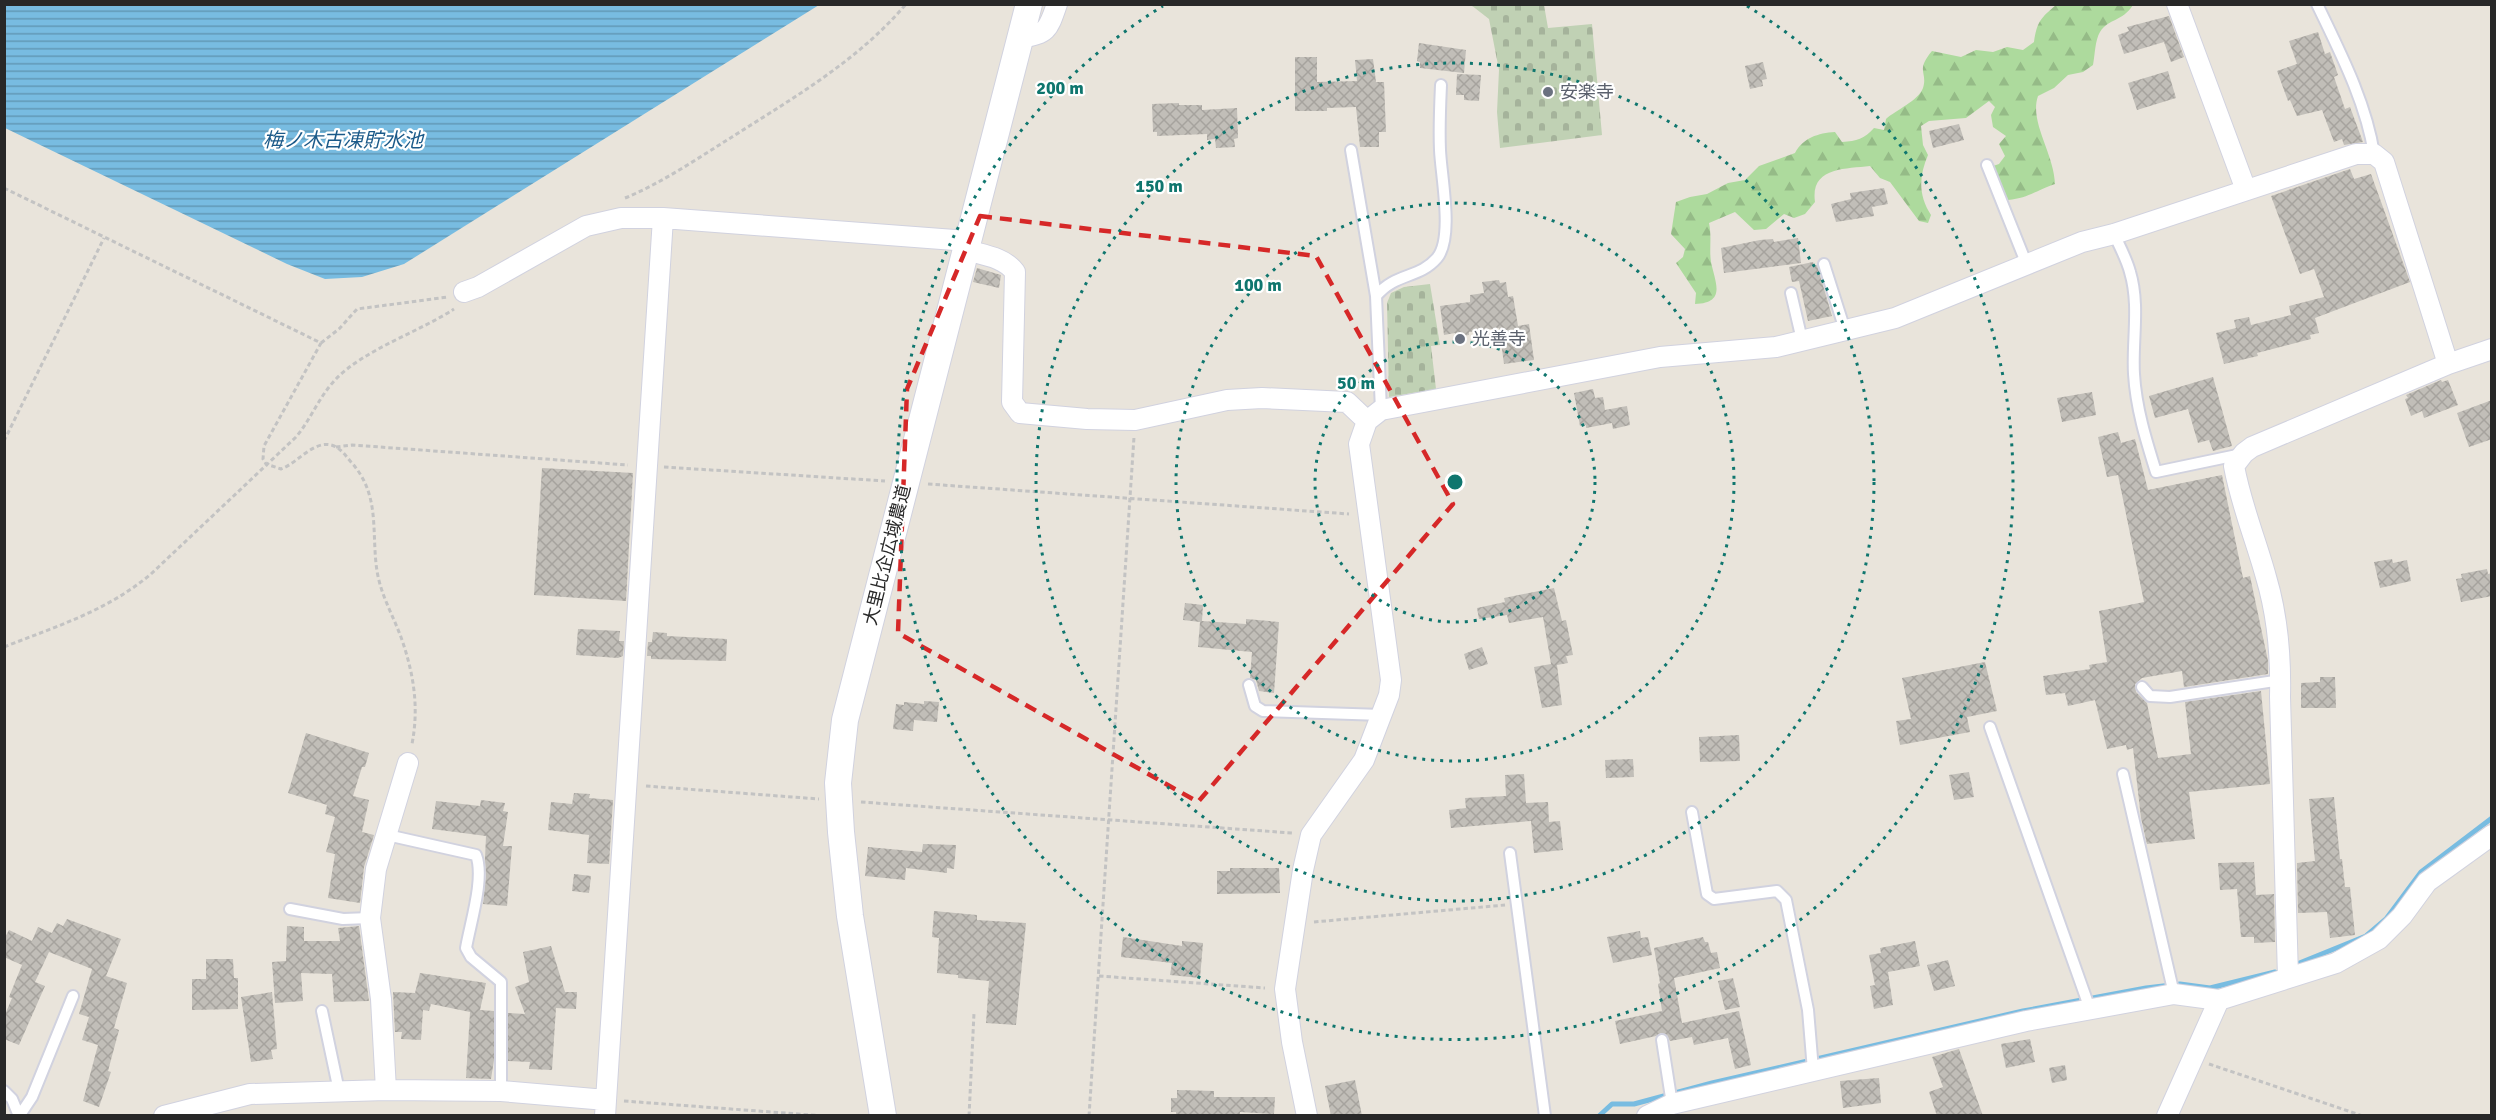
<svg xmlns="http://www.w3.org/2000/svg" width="2496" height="1120" font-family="Signika,'Noto Sans JP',sans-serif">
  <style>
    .forest { fill: url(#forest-firs) }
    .cemetery { fill: url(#cemetery-stones) }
    .water { fill: url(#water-rules) }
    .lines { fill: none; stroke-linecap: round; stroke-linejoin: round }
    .stream { stroke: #78bce1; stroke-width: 5 }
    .building { fill: url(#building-cross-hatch) }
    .service-casing { stroke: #d1d2df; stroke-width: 14 }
    .minor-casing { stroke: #d1d2df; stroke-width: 22 }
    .tertiary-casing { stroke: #d1d2df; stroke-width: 28 }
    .path { stroke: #c3c3c3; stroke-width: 3; stroke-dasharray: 4.5 3; stroke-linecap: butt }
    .service { stroke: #fff; stroke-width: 10 }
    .minor { stroke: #fff; stroke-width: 20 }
    .tertiary { stroke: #fff; stroke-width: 26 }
    .marked { fill: none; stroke: #d62828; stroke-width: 4.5; stroke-dasharray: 12 8; stroke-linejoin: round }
    .ring { fill: none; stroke: #0f766e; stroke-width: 3; stroke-dasharray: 3 6 }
    .worship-dot { fill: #6b7280; stroke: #fff; stroke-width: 2 }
    .labels { text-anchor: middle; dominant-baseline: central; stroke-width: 4.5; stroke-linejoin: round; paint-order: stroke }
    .worship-label { font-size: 18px; fill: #5b616d; stroke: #fff; text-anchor: start }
    .street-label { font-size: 18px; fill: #282828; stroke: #fff }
    .water-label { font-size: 20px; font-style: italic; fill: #1b5a89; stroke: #fff }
    .centre { fill: #0f766e; stroke: #fff; stroke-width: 3 }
    .ring-label { font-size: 18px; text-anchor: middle; font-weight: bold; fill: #0f766e; stroke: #fff; stroke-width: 4.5; stroke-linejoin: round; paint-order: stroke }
  </style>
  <defs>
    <pattern id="forest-firs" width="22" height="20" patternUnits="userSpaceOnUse" patternTransform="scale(1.5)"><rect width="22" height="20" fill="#adda9d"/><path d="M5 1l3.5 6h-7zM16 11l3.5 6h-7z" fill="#95bb87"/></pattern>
    <pattern id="cemetery-stones" width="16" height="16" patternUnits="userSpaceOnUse" patternTransform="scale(1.5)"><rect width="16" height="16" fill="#c0d1b4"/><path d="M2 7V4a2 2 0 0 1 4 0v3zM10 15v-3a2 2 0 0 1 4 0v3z" fill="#a5b39b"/></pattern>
    <pattern id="water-rules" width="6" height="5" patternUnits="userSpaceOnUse" patternTransform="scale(1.5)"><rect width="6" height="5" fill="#78bce1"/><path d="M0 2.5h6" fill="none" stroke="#6299b6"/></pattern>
    <pattern id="building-cross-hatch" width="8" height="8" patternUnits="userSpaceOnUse" patternTransform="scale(1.5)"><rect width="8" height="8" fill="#c1beb8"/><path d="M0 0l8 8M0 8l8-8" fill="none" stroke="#a6a39e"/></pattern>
  </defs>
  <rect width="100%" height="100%" fill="#e9e4db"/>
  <path class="forest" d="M2056 5H2133C2122 22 2109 18 2100 32 2095 40 2095 55 2093 65L2083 72 2068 75 2054 88 2038 96C2029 122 2054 153 2055 184 2036 190 2030 198 2008 200L1995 182 1990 167 1999 164 2005 156 1999 144 2006 136 1993 127 1991 115 1995 107 1989 101 1966 118 1929 121 1921 126 1923 145 1928 155C1919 176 1918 195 1931 215L1928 223 1919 221 1890 182 1880 178 1870 166C1845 169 1810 167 1815 202L1805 214 1794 218 1784 214 1766 229 1754 230 1735 212 1709 223C1712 237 1709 249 1711 262 1715 282 1727 303 1695 304L1696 293 1676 263 1683 257 1685 249 1671 234 1676 202 1690 197 1707 194 1728 183 1745 180 1759 166 1795 153C1803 138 1818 133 1835 132L1842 142C1857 141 1864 139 1874 128L1884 130 1886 119C1896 110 1918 101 1923 88 1928 72 1915 71 1932 51L1961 57 1976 50 1993 52 2007 47 2023 50 2034 42C2037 21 2041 18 2056 5Z"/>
  <path class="cemetery" d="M1471 5H1544L1548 28 1592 24 1602 135 1500 148 1497 112 1499 70 1489 19Z
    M1430 284 1440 345 1431 346 1436 389 1389 397 1387 303 1391 293 1404 287Z"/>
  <path class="water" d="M4 5 5 4 819 5 404 264 362 277 325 279 287 264 5 128Z"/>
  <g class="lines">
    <path class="stream" d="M2292 966 2366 936 2386 919 2421 872 2492 818
      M1599 1116 1612 1104H1634L1712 1083 2023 1011 2146 988 2180 984 2210 988 2275 972"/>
  </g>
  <path class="building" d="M2169 16 2184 57 2171 62 2164 42 2124 54 2118 35 2129 31 2127 27Z
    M2318 32 2325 54 2330 52 2338 75 2334 77 2345 109 2350 107 2363 142 2344 145 2342 139 2334 142 2322 110 2297 116 2290 100 2288 101 2277 71 2297 64 2289 41Z
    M1419 43 1466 50 1464 73 1420 68V62L1417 61Z
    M1295 57H1317V82L1357 81 1355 60 1373 59 1376 82H1384L1386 132H1379V147H1360L1356 107 1327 108V111H1295Z
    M1763 62 1767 79 1762 80 1763 86 1750 89 1745 66Z
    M2168 71 2176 98 2137 110 2128 83Z
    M1457 74 1481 75 1479 101 1464 100V95H1456Z
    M1179 103V105H1202V110L1237 108 1238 138 1234 139 1235 147 1216 148 1215 139 1207 140V134L1157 136V132H1153L1152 104Z
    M1959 124 1964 140 1933 148 1929 131Z
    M2350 169 2354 179 2371 174 2410 282 2315 318 2319 333 2310 335 2311 339 2257 353 2258 356 2224 364 2216 333 2236 328 2234 320 2249 317 2251 325 2291 315 2289 306 2324 297 2314 269 2300 274 2271 196Z
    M1884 188 1888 204 1872 207 1874 216 1836 222 1831 204 1851 199 1850 193Z
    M1798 238 1801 263 1724 273 1721 248 1760 240 1773 239 1774 242Z
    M1813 262 1814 266 1817 265 1832 316 1808 321 1799 281 1792 282 1789 267Z
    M977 268 1001 275 999 288 973 282Z
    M1499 280 1500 283 1506 282 1508 297 1513 296 1518 326 1529 324 1534 360 1504 364 1499 328 1469 332V335L1456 337 1455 333 1444 335 1440 306 1470 302V295L1484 293 1482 282Z
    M2213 377 2232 446 2213 451 2209 440 2198 443 2188 409 2155 418 2149 396Z
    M2441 380 2442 382 2448 380 2458 405 2424 418 2422 411 2411 416 2405 399 2408 398 2406 395Z
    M1593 389 1595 398 1603 397 1605 410 1627 406 1630 425 1613 429 1612 423 1586 428V425L1580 426 1574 393Z
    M2092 392 2096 415 2062 422 2057 398Z
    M2492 400V439L2469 447 2457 413Z
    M2118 432 2121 443 2135 439 2148 490 2222 475 2243 578 2250 576 2268 661V674L2184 687 2182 671 2142 678 2135 684 2136 692 2147 703 2158 758 2191 754 2185 702 2261 691 2270 784 2189 792 2195 839 2147 844 2141 818 2133 748 2127 750 2126 745 2107 749 2095 700 2068 706 2065 693 2046 695 2043 676 2090 669 2089 665 2107 662 2099 611 2144 602 2118 475 2107 477 2098 437Z
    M542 468 633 473 626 601 534 595Z
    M2392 559 2393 563 2407 560 2411 581 2380 588 2374 562Z
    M2487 569 2488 574 2492 573V596L2461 602 2456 579 2462 578 2461 574Z
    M1554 588 1562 621 1566 620 1573 655 1566 656 1568 663 1557 665 1562 705 1542 708 1534 667 1551 664 1543 617 1509 623 1507 615 1479 619 1477 608 1505 602 1504 598Z
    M1185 603 1203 605 1202 621 1246 624V619L1279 622 1274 693 1259 691 1256 680 1250 678 1252 652 1198 647 1200 622 1183 620Z
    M578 629 620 631 619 641H624L623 656 618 658 576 655Z
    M653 632 667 633V636L727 639 726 661 651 659V656H647L648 642H652Z
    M1482 647 1488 664 1469 670 1464 654Z
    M1985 662 1997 711 1967 717 1970 732 1900 745 1896 721 1911 719 1902 678Z
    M2320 677H2335L2336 708H2301V683L2320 682Z
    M924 701 939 702 937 722 914 720 913 731 893 729 896 704 904 705V702L924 704Z
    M306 733 369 753 365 767H362L353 796 369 800 362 832 374 835 364 867 360 903 328 898 335 854 326 852 335 817 325 814 327 805 288 793Z
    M1739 735 1740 761 1700 762 1699 737Z
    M1633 759 1634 777 1606 778 1605 760Z
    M1969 772 1974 797 1954 800 1949 775Z
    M1524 774 1526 803 1548 802 1549 822 1560 821 1563 850 1534 853 1531 821 1451 828 1449 810 1466 808 1465 798 1506 796 1505 775Z
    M574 793 590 794 589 798 613 800 609 864 587 863 589 835 548 830 551 802 572 804Z
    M2334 797 2340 859H2342L2345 887H2350L2355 935 2330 938 2327 912 2298 913 2297 863 2315 861 2309 799Z
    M481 800 505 803 503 811 508 812 503 846H512L507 906 483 904 486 876 485 859 486 836 432 829 436 801 480 806Z
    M923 844 956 845 954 869 947 868V873L906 868 905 880 865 876 868 847 922 852Z
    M2254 862 2256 895 2274 894 2275 942 2254 943V937H2241L2237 889 2220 890 2218 863Z
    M1230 868H1279L1280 893 1217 894V871H1230Z
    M574 874 591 876 589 893 572 891Z
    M934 911 977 915V920L1026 923 1016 1025 986 1023 989 981 958 978V975L937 973 939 938 932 937Z
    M67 919 121 939 106 976 127 983 114 1028 119 1030 108 1071 111 1072 99 1107 83 1101 98 1045 82 1040 89 1017 79 1014 92 969 49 952 35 982 45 986 19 1045 4 1039V1017L12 998 9 997 22 965 4 957V939L9 930 32 941 38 927 52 933 57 923 63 926Z
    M287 926 304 927V941H340L338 928 359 926 369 1001 334 1002 332 974 301 973 303 1001 275 1003 272 962 286 961Z
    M1640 931 1641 938 1648 937 1652 955 1613 963 1607 937Z
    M1123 937 1182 946V941L1203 943 1200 978 1170 975 1172 963 1121 957Z
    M1703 937 1705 942H1708L1711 953 1717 952 1720 968 1674 978 1682 1023 1739 1011 1751 1065 1735 1069 1728 1038 1694 1045 1692 1037 1670 1041 1667 1035 1661 1033 1656 1036 1620 1044 1615 1021 1662 1011 1658 984 1660 983 1654 948Z
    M1915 941 1920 966 1888 972 1893 1005 1874 1009 1870 986 1875 985 1869 955 1881 953 1880 948Z
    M551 946 565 992H577L576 1009 556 1008 552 1070 529 1069 530 1062 508 1061V1013L525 1014 515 987 529 982 523 952Z
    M206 959H233L234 978H238V1009L192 1010V979H206Z
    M1948 960 1955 986 1934 991 1927 965Z
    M420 973 486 983 480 1010 494 1011V1060L491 1079 466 1078 470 1012 431 1004 429 1011 423 1010 421 1040 401 1039 402 1032H395L393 992 415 993Z
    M1733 978 1740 1007 1725 1010 1718 981Z
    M272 992 277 1049 271 1050 273 1059 251 1062 241 997Z
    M2030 1039 2035 1062 2006 1068 2001 1044Z
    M1959 1049 1983 1116H1937L1929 1092 1943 1087 1932 1057Z
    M2065 1065 2067 1080 2052 1083 2049 1068Z
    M1879 1078 1881 1103 1843 1108 1840 1081Z
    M1355 1080 1362 1116H1331L1325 1086Z
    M1177 1090 1214 1091V1097H1275L1274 1114 1240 1112V1116H1176V1112H1171V1098H1177Z"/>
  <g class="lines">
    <g class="service-casing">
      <path id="service" d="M2317 4C2340 52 2366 102 2374 154
        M1351 150 1376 296 1381 410
        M1987 165 2027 265
        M2114 234C2120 247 2127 260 2130 272 2140 305 2132 341 2134 374 2136 408 2146 440 2156 472L2242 454
        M1824 264 1845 330
        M1791 293 1802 340
        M1376 296C1396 272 1419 279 1437 258 1454 238 1441 176 1440 150 1439 128 1440 107 1441 85
        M1249 685 1255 706 1263 711 1382 715
        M2142 687 2150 696 2170 697 2281 680
        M1990 727 2090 1009
        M2123 774 2174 994
        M1692 812 1707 894 1714 899 1777 891 1786 900 1808 1010 1813 1070
        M387 835 476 855C485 878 470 924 466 948L471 957 501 982V1091
        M1510 853 1545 1116
        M290 909 343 919 370 918
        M322 1011 339 1091
        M1662 1040 1672 1104
        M4 1091 12 1099 19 1116
        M20 1115 32 1097 73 996"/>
    </g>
    <g class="minor-casing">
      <path id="minor" d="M2177 4 2246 190
        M1021 38C1048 33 1048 30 1057 4
        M966 250C983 255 1004 257 1015 272L1012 402 1020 413 1087 419 1135 420 1227 400 1262 398 1347 402 1367 421
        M464 292 478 287 586 226 621 218H663L968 241
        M2288 977 2280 697C2281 656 2278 617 2266 577 2256 540 2241 505 2234 466L2244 453 2252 447 2448 364 2492 349
        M2219 1000 2336 963 2379 939 2402 916 2427 882 2492 835
        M386 1090 381 999 370 918 376 869 408 763
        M164 1116 250 1094 386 1090 501 1091 606 1100
        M605 1116 663 218
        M1307 1116 1292 1042 1285 989 1303 870 1311 835 1364 760 1389 695 1391 680 1359 444 1367 421 1381 410 1660 357 1776 347 1895 318 2082 242 2114 234 2356 154H2374L2384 162 2448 364
        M1647 1116 1672 1104 2026 1021 2174 994 2219 1000 2167 1116"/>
    </g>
    <g class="tertiary-casing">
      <path id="tertiary" d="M883 1116 850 916 841 832 838 783 845 720 1029 4"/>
    </g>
    <path class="path" d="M4 188 321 343 264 446 263 459 266 464 281 469C298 463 315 438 334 446 341 449 346 456 351 462 381 495 371 532 377 571 381 596 394 617 402 640 414 675 419 708 412 744
      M625 198C662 183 698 158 732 137 793 98 859 60 906 4
      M321 343 339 329 357 309 448 297
      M4 441 104 238
      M336 447 352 445 628 465
      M664 467 885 481
      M928 484 1349 514
      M4 647C57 626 107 611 151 574L296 437C311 419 319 397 335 380 363 350 419 332 454 309
      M646 786 819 799
      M861 802 1292 833
      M1314 922 1505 905
      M1099 976 1265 988
      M2209 1064 2363 1116
      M624 1101 825 1116
      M969 1116 974 1013
      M1089 1116 1134 437"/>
    <use href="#service" class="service"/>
    <use href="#minor" class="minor"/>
    <use href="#tertiary" class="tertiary"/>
  </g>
  <path class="marked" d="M980 216 1316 256 1453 504 1198 802 898 633 907 389Z"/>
  <g class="ring">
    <circle cx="1455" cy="482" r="140"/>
    <circle cx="1455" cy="482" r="279"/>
    <circle cx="1455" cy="482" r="419"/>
    <path d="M1747 6A558 558 0 1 1 1163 6"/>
  </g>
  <g class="worship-dot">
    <circle cx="1548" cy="92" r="6"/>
    <circle cx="1460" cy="339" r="6"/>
  </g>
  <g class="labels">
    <g class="worship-label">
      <text x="1560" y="92">安楽寺</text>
      <text x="1472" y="339">光善寺</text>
    </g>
    <g class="street-label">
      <text transform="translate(887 555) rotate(-76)">大里比企広域農道</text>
    </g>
    <g class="water-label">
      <text x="343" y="140">梅ノ木古凍貯水池</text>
    </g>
  </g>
  <circle cx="1455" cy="482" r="9" class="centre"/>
  <g class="ring-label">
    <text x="1060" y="94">200 m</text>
    <text x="1159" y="192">150 m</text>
    <text x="1258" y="291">100 m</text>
    <text x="1356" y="389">50 m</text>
  </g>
  <rect width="2496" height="1120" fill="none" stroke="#282828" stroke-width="12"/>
</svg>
